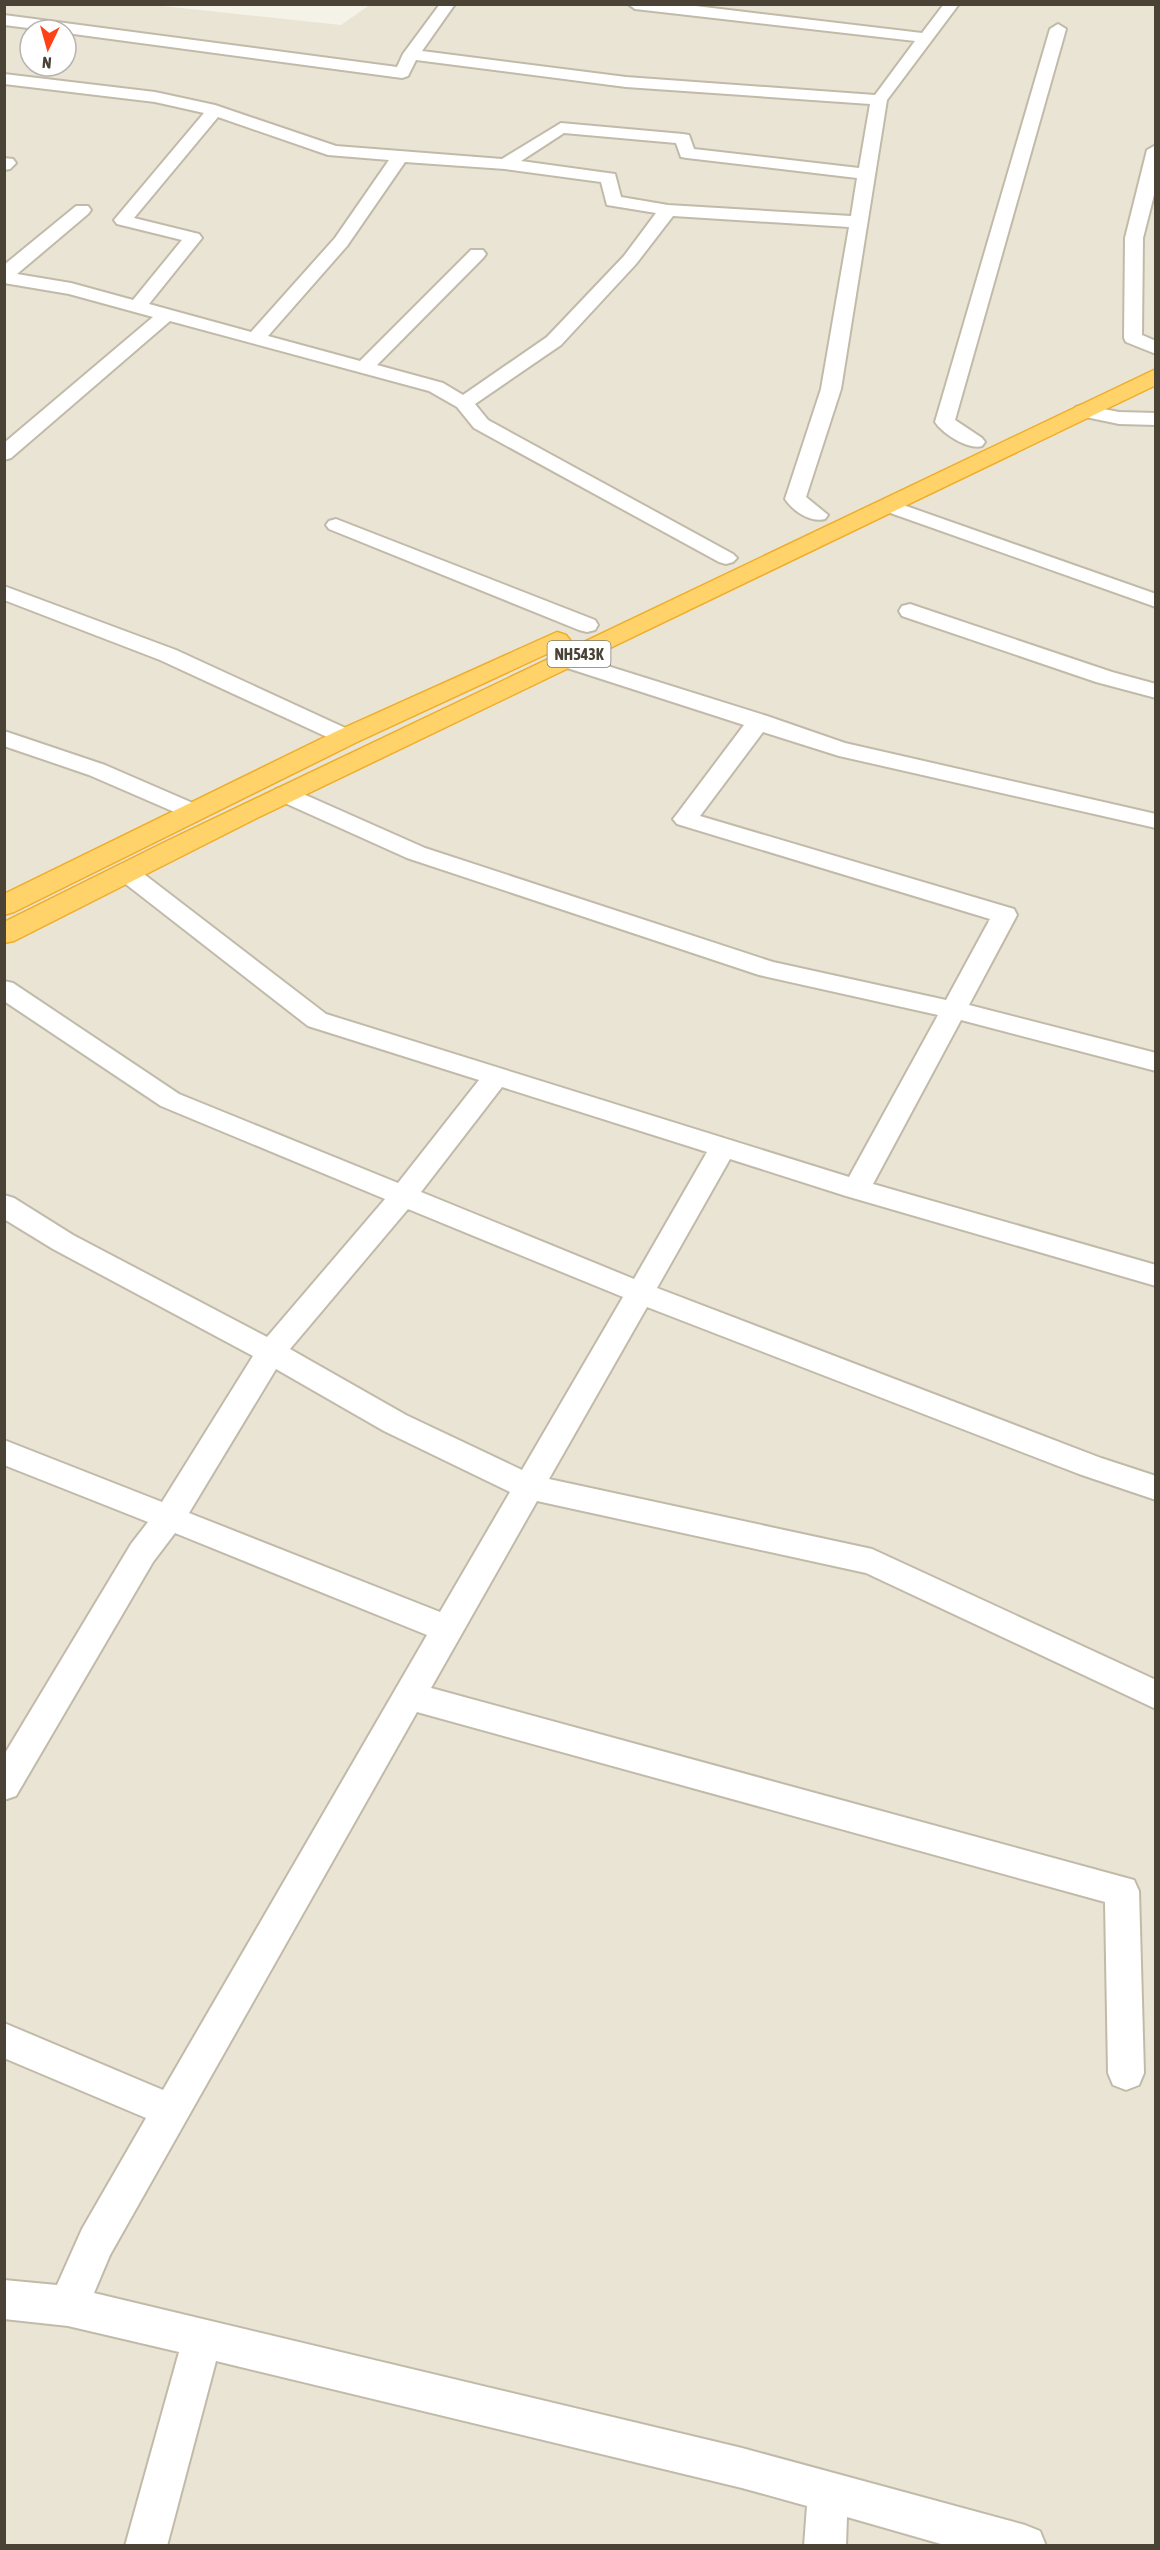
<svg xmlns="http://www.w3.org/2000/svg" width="1160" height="2550" font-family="'Asap Condensed',sans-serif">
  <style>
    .residential { fill: #eae4d5; fill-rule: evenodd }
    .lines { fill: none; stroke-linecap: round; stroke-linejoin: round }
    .street-casing { stroke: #c2baa9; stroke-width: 4 }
    .highway-casing { stroke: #efad28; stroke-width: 3 }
    .street { fill: #fff; fill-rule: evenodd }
    .highway { fill: #ffd369; fill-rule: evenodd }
    .labels { text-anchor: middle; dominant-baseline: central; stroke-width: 4.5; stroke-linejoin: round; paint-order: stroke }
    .shield { fill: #fff; stroke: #807b72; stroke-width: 1.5 }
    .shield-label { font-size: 16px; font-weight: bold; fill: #4a4235 }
  </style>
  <rect width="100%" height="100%" fill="#f5f2e7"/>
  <path class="residential" d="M371 4 1155 5V2545L5 2546V5H153L341 25ZM30 30H66V66H30Z"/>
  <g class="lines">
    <g class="street-casing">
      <path id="street" d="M440 4H455L422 51 626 77 875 95 915 41 635 9 628 4H679L922 33 944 4H959L887 100 841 389 806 497 828 515 825 519C811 523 793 511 785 499L821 389 849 227 673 216 636 264 561 345 475 404 488 420 733 554 737 558 733 562 726 564 719 562 474 428 457 407 429 391 170 321 11 458 4 460V443L153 317 69 294 4 283V265L76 206H88L91 210 88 214 17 274 71 283 133 300 182 240 117 224 114 220 204 113 155 102 4 84V74L155 92 215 105 336 146 502 159 561 123 683 134 689 135 694 149 859 168 870 104 626 87 416 60 408 76 402 78 66 33V30H44L4 25V15L397 67 403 54ZM218 117 328 155 389 160 335 238 251 332 149 304 202 238 199 234 134 218ZM564 133 676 143 681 157 687 158 857 178 851 216 668 205 621 197 615 174 521 161ZM405 162 505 169 601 182 607 205 656 213 624 256 547 337 463 395 443 383 377 365 483 258 486 254 483 250H471L360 361 268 336 347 246Z
        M1058 24 1066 29 955 420 982 438 985 442 982 446C968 450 943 434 935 422L1050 29Z
        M1156 145V187L1143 238 1142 335 1156 341V354L1126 342 1124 338 1125 238 1147 150Z
        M4 158 13 159 16 163 10 169 4 170Z
        M1083 405 1119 412 1156 413V425L1119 424 1076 415 1073 411 1076 407Z
        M889 500 1156 594V607L882 510 879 506 882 502Z
        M336 519 595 620 598 625 595 630 587 632 579 630 329 529 326 525 329 521Z
        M4 586 176 650 354 732 358 737 354 742 346 744 338 742 160 660 4 600Z
        M910 604 1112 672 1156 684V698L1096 682 902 616 899 611 902 606Z
        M566 653 767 716 845 743 1156 814V828L839 756 763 732 700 816 1014 909 1017 915 969 1005 1156 1053V1071L961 1020 873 1184 1156 1265V1286L846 1196 730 1159 657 1288 1101 1458 1156 1476V1500L1079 1474 647 1307 549 1479 872 1549 1156 1680V1709L866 1573 537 1501 431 1688 1134 1880 1139 1891 1144 2073 1139 2085 1126 2090 1113 2085 1108 2073 1105 1902 417 1712 110 2255 94 2293 742 2448 1025 2525 1040 2531 1046 2546H948L847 2517 846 2546H804L807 2506 742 2488 216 2361 167 2546H125L179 2352 68 2326 4 2319V2280L57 2285 82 2229 146 2118 4 2058V2023L163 2090 427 1635 175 1533 153 1562 16 1796 4 1800V1755L131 1544 148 1522 4 1465V1440L162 1502 253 1356 53 1249 4 1219V1195L14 1198 73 1235 267 1337 385 1199 161 1106 4 1001V981L13 983 179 1094 398 1183 479 1080 308 1026 118 878 115 873 118 868 127 865 136 868 326 1014 849 1177 938 1015 759 975 407 858 276 799 272 794 276 789 284 787 292 789 425 848 773 962 946 1000 990 919 677 824 673 819 677 814 744 725 558 665 555 660 558 655ZM502 1087 707 1152 634 1279 421 1192ZM408 1209 623 1297 522 1470 406 1415 290 1349ZM276 1369 384 1431 510 1492 440 1612 189 1513Z
        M4 731 105 765 202 807 206 812 202 817 194 819 186 817 89 775 4 746Z"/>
    </g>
    <g class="highway-casing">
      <path id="highway" d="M1156 369V385L255 819 14 941 4 943V922L167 841Z
        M557 632 566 635 570 640 566 645 355 743 14 912 4 915V894L337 731Z"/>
    </g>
    <use href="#street" class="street"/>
    <use href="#highway" class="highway"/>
  </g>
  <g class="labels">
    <rect class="shield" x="547.5" y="641" width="63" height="26" rx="4.5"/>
    <g class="shield-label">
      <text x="579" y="654">NH543K</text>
    </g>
  </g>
  <rect width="1160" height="2550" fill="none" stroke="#4a4235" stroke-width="12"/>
  <g transform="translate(48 48) rotate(185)"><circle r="28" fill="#ffffff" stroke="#b7b3ae" stroke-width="1.5"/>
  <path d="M0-4.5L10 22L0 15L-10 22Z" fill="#ff4115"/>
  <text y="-9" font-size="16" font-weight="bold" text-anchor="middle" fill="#4a4235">N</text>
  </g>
</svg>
